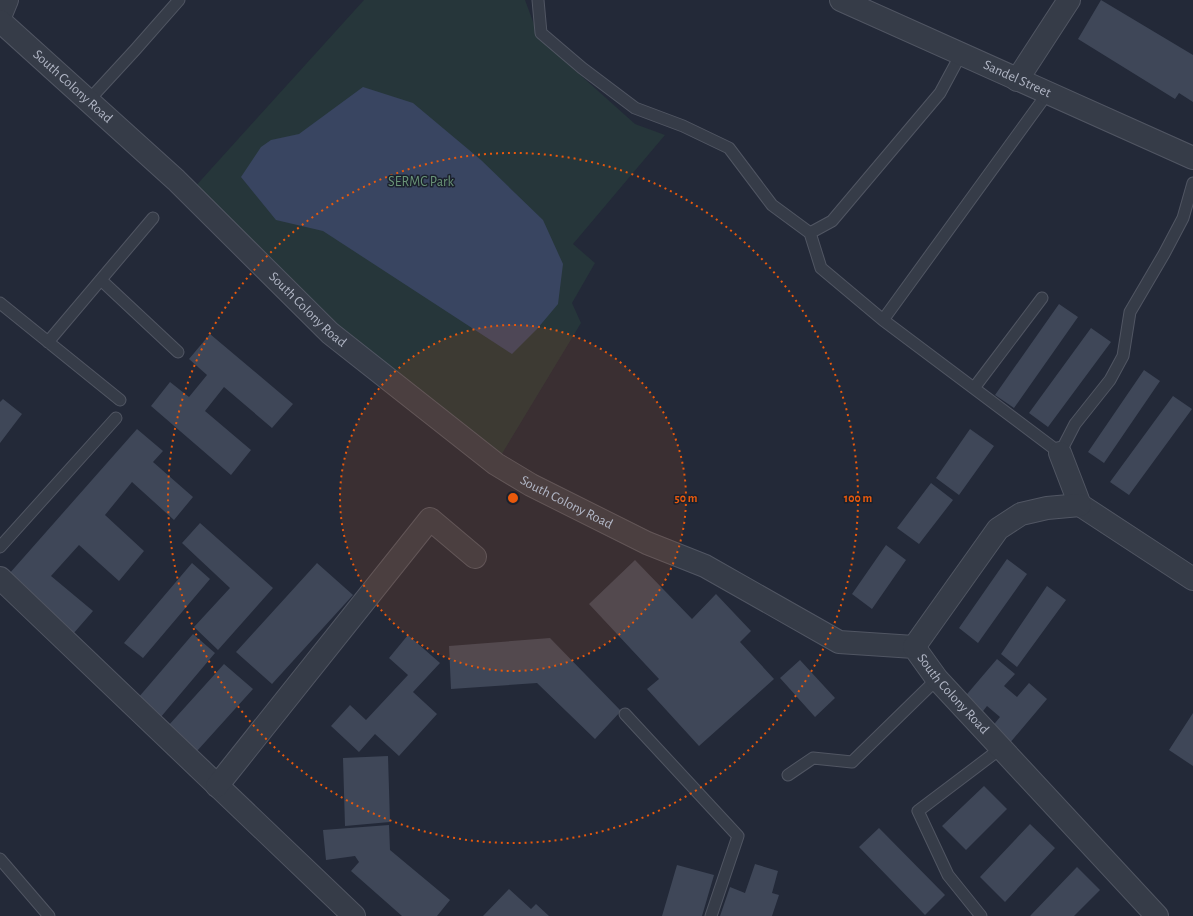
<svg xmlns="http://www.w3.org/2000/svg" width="1193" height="916" font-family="'Alegreya Sans',sans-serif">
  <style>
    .green { fill: #26363a }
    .water { fill: #394561 }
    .building { fill: #3f4758 }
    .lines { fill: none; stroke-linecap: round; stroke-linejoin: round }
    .service-casing { stroke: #515663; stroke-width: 13 }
    .minor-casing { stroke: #515663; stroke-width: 24 }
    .service { stroke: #363c48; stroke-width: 11 }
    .minor { stroke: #363c48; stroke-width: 22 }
    .ring { fill: none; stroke: #e8590c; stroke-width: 2; stroke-dasharray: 2 4 }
    .labels { text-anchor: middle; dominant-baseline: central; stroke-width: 3; stroke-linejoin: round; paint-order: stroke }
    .street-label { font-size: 14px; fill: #b1b6c5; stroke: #1b212d }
    .park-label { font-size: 14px; fill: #6a9478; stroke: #1b212d }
    .centre { fill: #e8590c; stroke: #1b212d; stroke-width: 2 }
    .ring-label { font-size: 12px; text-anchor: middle; font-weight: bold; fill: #e8590c; stroke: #1b212d; stroke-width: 3; stroke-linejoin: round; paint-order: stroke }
  </style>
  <rect width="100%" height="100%" fill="#232938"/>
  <path class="green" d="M364 0H525L539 38 635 124 665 135 573 244 595 263 572 303 581 323 500 457 336 329 193 189Z"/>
  <path class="water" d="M363 87 413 103 481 160 543 220 563 264 558 304 537 329 512 354 323 231 276 220 241 177 261 147 271 140 299 134Z"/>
  <path class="building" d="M1101 0 1193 55V102L1179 93 1175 99 1078 39Z
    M1059 304 1078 317 1014 408 995 395Z
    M1091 328 1111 342 1048 427 1029 413Z
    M210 334 293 404 272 428 224 387 205 411 251 450 231 475 151 406 170 382 189 397 207 375 189 359Z
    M1144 370 1160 381 1104 463 1088 452Z
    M1173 396 1192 409 1129 495 1110 482Z
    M3 399 22 414 0 443V402Z
    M137 429 163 451 153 462 193 497 174 520 132 482 105 515 144 551 119 581 79 545 51 576 93 611 73 634 9 574Z
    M970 429 994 446 959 495 936 478Z
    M931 483 953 500 919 544 897 528Z
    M200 523 273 588 218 650 194 627 230 588 182 543Z
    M886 545 906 560 872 609 852 594Z
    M1007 559 1027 574 978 643 959 628Z
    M635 560 692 619 716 594 751 631 740 642 774 679 699 746 647 689 659 679 589 604Z
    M192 563 210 579 143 658 124 643Z
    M317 563 353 595 272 684 236 652Z
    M1047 586 1066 600 1017 667 1001 654Z
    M193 634 215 653 160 718 138 698Z
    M408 635 440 663 413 692 437 714 399 756 375 734 359 752 331 726 350 705 366 720 408 675 389 658Z
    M550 638 621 711 595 739 537 683 451 689 449 646Z
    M997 659 1015 674 1004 686 1017 697 1029 683 1047 699 1009 744 991 728 1000 717 987 706 980 715 962 700Z
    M800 660 835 698 815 717 780 678Z
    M224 664 253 689 197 751 168 726Z
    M1193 713V766L1169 750Z
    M388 756 390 822 345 826 343 758Z
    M984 786 1007 809 966 850 942 826Z
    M1030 824 1055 848 1005 902 980 877Z
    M389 825 390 850 450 900 437 916H402L351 871 359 862 355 856 326 860 323 830Z
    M879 828 945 895 925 915 859 847Z
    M755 864 778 871 772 893 779 895 772 916H720L730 887 745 893Z
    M677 865 714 875 702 916H662Z
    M1077 867 1100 890 1074 916H1030Z
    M509 889 531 909 536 904 549 916H483Z"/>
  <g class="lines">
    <g class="service-casing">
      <path id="service" d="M538 0 541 33 582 68 635 108 683 126 729 148 772 205 810 233 821 268 883 320 1060 453 1075 424 1110 380 1123 356 1130 312 1164 254 1183 218 1193 183
        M89 100 135 50 179 0
        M810 233 832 221 940 93 961 54
        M101 280 178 352
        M0 303 120 400
        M883 320 1047 94
        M48 342 153 218
        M974 388 1042 298
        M0 547 116 418
        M625 714 738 836 711 916
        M788 775 813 758 852 762 937 679
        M0 859 49 916
        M981 916 948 875 918 811 1000 749"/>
    </g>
    <g class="minor-casing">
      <g id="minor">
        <path id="s1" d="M841 0 1193 158"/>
        <path d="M0 17 7 0"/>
        <path id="s2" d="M0 21 176 180 330 333 496 464 531 485 647 543 705 566 839 642 914 647 937 679 1157 916"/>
        <path d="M1017 80 1069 0"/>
        <path d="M1060 453 1080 505 1193 579"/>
        <path d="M0 578 354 916"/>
        <path d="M914 647 998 529 1021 514 1047 508 1080 505"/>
        <path d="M217 786 430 519 475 557"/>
      </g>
    </g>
    <use href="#service" class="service"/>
    <use href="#minor" class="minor"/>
  </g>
  <circle cx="513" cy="498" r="173" fill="#e8590c" fill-opacity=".12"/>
  <g class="ring">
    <circle cx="513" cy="498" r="173"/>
    <circle cx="513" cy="498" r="345"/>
  </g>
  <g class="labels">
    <g class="street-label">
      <text stroke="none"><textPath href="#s1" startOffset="193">Sandel Street</textPath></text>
      <text stroke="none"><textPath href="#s2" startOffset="98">South Colony Road</textPath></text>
      <text stroke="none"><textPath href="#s2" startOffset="422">South Colony Road</textPath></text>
      <text stroke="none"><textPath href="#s2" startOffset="746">South Colony Road</textPath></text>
      <text stroke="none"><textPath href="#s2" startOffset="1189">South Colony Road</textPath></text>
    </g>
    <g class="park-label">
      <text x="421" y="182">SERMC Park</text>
    </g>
  </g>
  <circle cx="513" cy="498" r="6" class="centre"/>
  <g class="ring-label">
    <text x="686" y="502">50 m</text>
    <text x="858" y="502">100 m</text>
  </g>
</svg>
